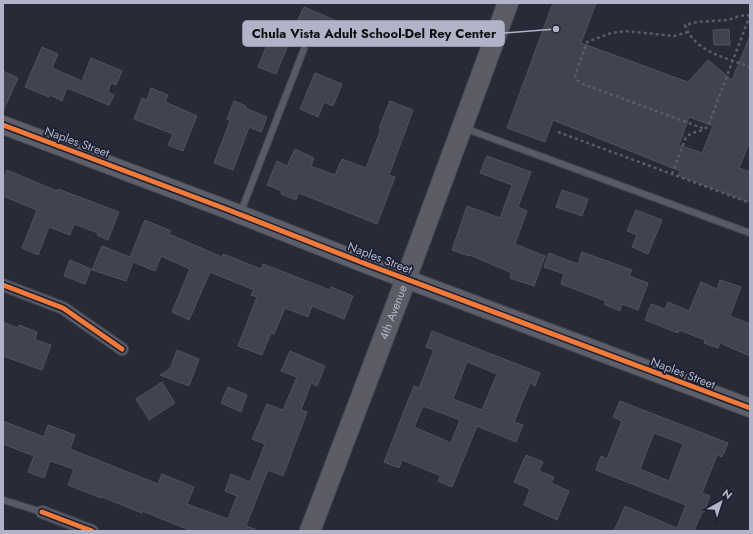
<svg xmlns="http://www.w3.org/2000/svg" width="753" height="534" font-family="Jost,sans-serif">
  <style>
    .building { fill: #41434e; stroke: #50525f; fill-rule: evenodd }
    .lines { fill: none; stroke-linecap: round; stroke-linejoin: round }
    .lane-casing { stroke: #444750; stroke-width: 8 }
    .street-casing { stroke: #444750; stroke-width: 14 }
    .secondary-casing { stroke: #444750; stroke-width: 20 }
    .primary-casing { stroke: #454854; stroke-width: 22 }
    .path { stroke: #5a5d67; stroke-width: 2.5; stroke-dasharray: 3 3; stroke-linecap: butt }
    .lane { stroke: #585a65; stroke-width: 6 }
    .street { stroke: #585a65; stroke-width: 12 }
    .secondary { stroke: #5c5e6a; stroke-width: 18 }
    .primary { stroke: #5b5c66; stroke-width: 20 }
    .cycleway-casing { stroke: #1b1f32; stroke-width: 8 }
    .cycleway { stroke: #f17a3a; stroke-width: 5 }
    .labels { text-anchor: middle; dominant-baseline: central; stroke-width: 3.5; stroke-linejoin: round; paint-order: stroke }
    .street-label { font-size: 12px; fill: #b1b4c8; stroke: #1b1f32 }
    .leader { fill: none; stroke: #b1b4c8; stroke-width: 1.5 }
    .callout-dot { fill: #b1b4c8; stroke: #1b1f32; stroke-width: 1.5 }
    .callout { fill: #b1b4c8; stroke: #b1b4c8; stroke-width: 1.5 }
    .callout-label { font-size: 13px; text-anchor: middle; font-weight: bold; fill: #111 }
  </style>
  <rect width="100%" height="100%" fill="#282b37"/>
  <path class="building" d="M553 3H596L581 43 688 82 708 60 732 80 750 36V141L739 168 750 172V202L678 175 680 171 553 120 545 142 507 128ZM689 117 713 126 702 153 679 145Z
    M304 7 339 22 331 40 296 24Z
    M729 29 730 45H714L713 30Z
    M273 30 291 38 276 74 258 67Z
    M42 47 58 54 52 68 82 81 91 58 122 71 116 85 111 83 108 92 114 95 109 105 67 88 62 101 50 95 49 97 25 87Z
    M3 71 18 78 3 111Z
    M315 73 342 84 333 106 324 102 318 117 300 109Z
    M151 88 168 95 165 102 197 116 183 151 168 145 173 134 134 119 142 98 147 100Z
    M234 101 246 106 245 108 267 117 261 132 249 127 233 170 214 163 230 121 227 119Z
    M390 101 413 110 389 175 395 177 377 224 299 193 296 200 281 194 282 191 267 185 277 161 287 166 295 149 314 158 311 166 335 175 342 159 366 168 381 129 379 128Z
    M487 156 531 172 518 207 527 211 515 244 545 256 534 286 510 278 512 273 470 255 469 256 452 250 467 206 500 218 512 185 480 173Z
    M7 170 57 191 58 189 119 212 108 240 97 235 98 233 74 224 70 235 49 227 38 255 22 248 37 210 3 196V180Z
    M562 190 588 199 582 216 556 207Z
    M636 210 662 220 648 254 632 247 637 235 627 231Z
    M145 220 171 231 169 234 222 257 223 254 261 269 263 264 330 290 331 287 353 296 344 319 312 306 308 317 285 308 274 334 271 333 262 355 238 346 257 297 251 295 254 290 210 272 189 320 172 312 190 269 161 256 155 271 133 262 126 281 92 270 102 246 130 257Z
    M582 252 632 270 629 276 648 283 638 310 622 304 620 311 604 304 606 301 561 284 564 274 544 267 549 253 578 264Z
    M70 260 91 269 85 284 64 276Z
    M720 280 741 287 730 316 750 324V356L720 343 718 348 704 343 705 340 679 330 678 333 645 320 651 304 665 309 668 302 689 311 701 282 717 289Z
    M3 322 18 328 19 325 37 332 35 340 51 345 42 370 3 356Z
    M432 331 540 373 535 386 530 383 514 422 523 425 516 442 477 426 452 487 438 481 441 476 402 460 399 468 384 462 414 386 419 388 434 350 426 347ZM467 362 497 374 482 410 453 399ZM423 406 460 420 451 443 414 427Z
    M177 350 199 359 189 386 160 375 170 369Z
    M290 351 325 366 317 386 311 383 301 410 307 412 283 476 268 470 246 526 257 530V531H192L142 511V513L102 497 101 498 68 485 74 469 50 461 44 478 28 472 34 456 3 444V421L44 437 48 425 75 435 70 449 158 484 162 474 194 487 187 504 228 519 237 496 225 491 231 474 250 482 265 444 252 439 267 404 283 410 297 377 281 371Z
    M162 382 175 403 149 420 136 399Z
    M228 387 247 395 241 412 221 403Z
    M620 401 728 443 722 457 717 455 702 493 710 496 704 512H702L694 531H614L625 506 677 528 686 505 596 470 601 456 607 459 622 421 613 417ZM654 433 683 444 669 481 640 469Z
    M526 455 543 462 539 471 554 477 551 483 569 491 557 520 524 505 530 489 514 482Z"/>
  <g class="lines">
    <g class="lane-casing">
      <path id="lane" d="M464 128 750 233
        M240 214 304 49
        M3 500 42 512"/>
    </g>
    <g class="street-casing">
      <path id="street" d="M3 285 63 308 122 349
        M42 512 92 531"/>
    </g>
    <g class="secondary-casing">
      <path id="secondary" d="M3 125 226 209 366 264 750 408"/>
    </g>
    <g class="primary-casing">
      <g id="primary">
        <path id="s1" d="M310 531 406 279 508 3"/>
      </g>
    </g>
    <path class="path" d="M750 15 739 16 728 20 697 22 685 25C694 52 727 58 750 67
      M688 32 674 36 625 31 611 33 587 42 575 75 577 80 583 84 705 129
      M558 132 750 203
      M672 174 686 137C693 131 703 132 708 126L750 15"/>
    <use href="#lane" class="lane"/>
    <use href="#street" class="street"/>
    <use href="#secondary" class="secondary"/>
    <use href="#primary" class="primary"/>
    <g class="cycleway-casing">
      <path id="cycleway" d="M3 125 226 209 366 264 750 408
        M3 285 63 308 122 349
        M42 512 92 531"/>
    </g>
    <use href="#cycleway" class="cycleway"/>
  </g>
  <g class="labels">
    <g class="street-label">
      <text transform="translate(77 142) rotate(20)">Naples Street</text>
      <text transform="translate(380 258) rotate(21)">Naples Street</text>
      <text stroke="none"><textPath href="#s1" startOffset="234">4th Avenue</textPath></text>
      <text transform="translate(683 373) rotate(21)">Naples Street</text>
    </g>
  </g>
  <path class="leader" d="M556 29L504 33"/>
  <circle class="callout-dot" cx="556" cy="29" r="4"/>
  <rect class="callout" x="243" y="21" width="261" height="25" rx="4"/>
  <g class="callout-label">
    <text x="374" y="38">Chula Vista Adult School-Del Rey Center</text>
  </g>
  <rect width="753" height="534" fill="none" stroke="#b1b4c8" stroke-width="8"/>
  <g transform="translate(721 502) rotate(39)" stroke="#1b1f32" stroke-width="3" paint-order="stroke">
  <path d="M0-3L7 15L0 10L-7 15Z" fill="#b1b4c8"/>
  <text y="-6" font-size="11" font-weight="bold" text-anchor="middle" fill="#b1b4c8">N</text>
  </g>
</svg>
